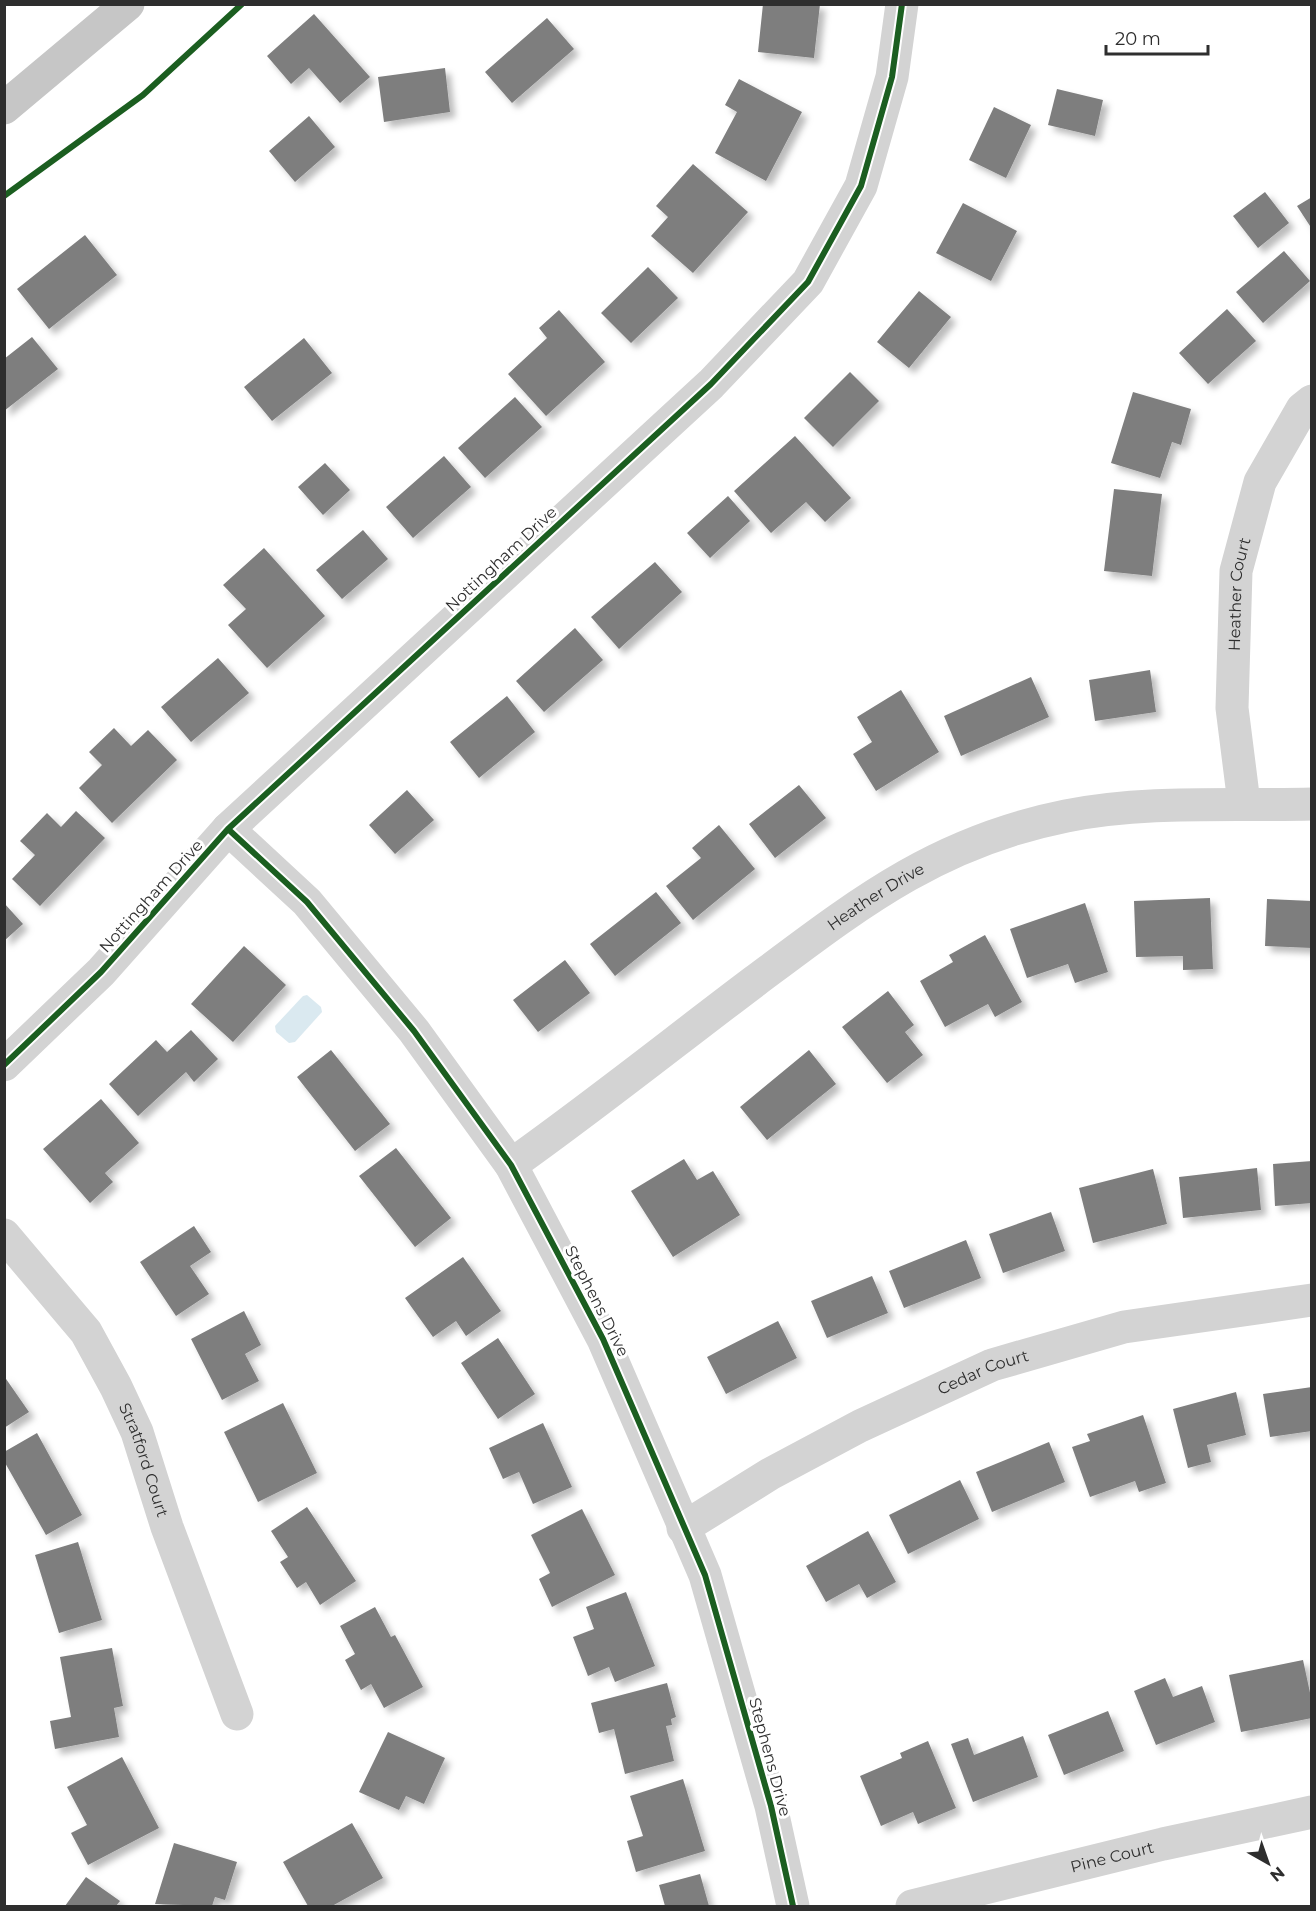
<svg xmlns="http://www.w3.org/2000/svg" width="1316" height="1911" font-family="Montserrat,sans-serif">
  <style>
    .water { fill: #dae9f0 }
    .building { fill: #7e7e7e; filter: url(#shadow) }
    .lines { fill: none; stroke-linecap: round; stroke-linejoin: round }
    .minor { stroke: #d3d3d3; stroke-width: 33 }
    .major { stroke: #c6c6c6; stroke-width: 33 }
    .cycleway-casing { stroke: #fff; stroke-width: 10 }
    .cycleway { stroke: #1b5e20; stroke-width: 6 }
    .labels { text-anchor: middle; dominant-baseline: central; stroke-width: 6; stroke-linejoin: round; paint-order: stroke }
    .street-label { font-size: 16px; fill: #2e2e2e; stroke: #fff }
  </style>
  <defs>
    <filter id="shadow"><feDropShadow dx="5.5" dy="5.5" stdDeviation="3" flood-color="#0004"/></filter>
  </defs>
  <rect width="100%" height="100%" fill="#fff"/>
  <path class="water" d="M307 995 321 1007 322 1012 295 1042 289 1043 276 1032 275 1026 303 996Z"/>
  <path class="building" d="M763 4H820L814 58 758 52Z
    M314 14 370 77 340 103 309 68 291 84 267 56Z
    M547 18 574 49 512 103 485 72Z
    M445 68 450 112 384 122 378 77Z
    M739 79 802 112 766 181 715 153 737 112 725 105Z
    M1057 89 1103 100 1095 136 1048 125Z
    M994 107 1031 125 1006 178 969 160Z
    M309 116 335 147 295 182 269 151Z
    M693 164 748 212 693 273 651 236 668 217 656 206Z
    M1265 192 1289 223 1258 248 1233 216Z
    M1312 197V229L1297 206Z
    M963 203 1017 231 991 281 936 253Z
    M85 235 117 275 49 329 17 289Z
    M1284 251 1310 281 1263 323 1236 292Z
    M648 267 678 298 631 343 601 313Z
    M919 291 951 317 909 368 877 342Z
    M1227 309 1256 341 1208 384 1179 353Z
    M559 310 605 362 546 416 508 374 547 338 539 328Z
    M32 337 58 369 4 411V359Z
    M304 338 332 373 272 421 244 387Z
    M850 372 879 401 833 447 804 418Z
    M1133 392 1191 409 1181 445 1172 442 1160 478 1111 463Z
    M515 397 542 427 485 478 458 448Z
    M795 436 851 498 825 522 806 502 771 533 734 491Z
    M444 456 471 487 413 538 386 507Z
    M325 463 350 490 323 515 298 487Z
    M1114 489 1162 494 1152 576 1104 571Z
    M728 496 750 521 710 558 687 533Z
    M363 530 388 559 342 599 316 570Z
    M264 548 325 616 267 668 228 625 246 609 223 585Z
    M655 562 682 592 619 649 591 617Z
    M575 628 603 660 544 712 516 681Z
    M218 658 249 693 191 742 161 707Z
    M1150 670 1156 712 1095 721 1089 680Z
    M1031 677 1049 717 961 756 944 716Z
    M901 690 939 752 876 791 853 754 872 742 857 717Z
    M507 696 535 732 479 778 450 742Z
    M114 728 131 746 148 730 177 760 112 823 79 788 102 765 89 752Z
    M799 785 826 818 775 858 749 824Z
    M407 790 434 820 395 854 369 825Z
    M76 811 105 838 40 906 12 879 35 855 20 841 47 813 61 827Z
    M719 825 755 869 693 920 666 886 701 858 692 848Z
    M656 892 681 923 615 976 590 944Z
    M1210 898 1213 969 1183 970V956L1136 957 1134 901Z
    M1267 899 1312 901V948L1265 946Z
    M4 903 23 924 4 941Z
    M1085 903 1108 972 1075 983 1068 964 1027 978 1010 929Z
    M985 935 1022 1002 995 1017 988 1004 945 1027 920 981 953 962 949 955Z
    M244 946 286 985 233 1042 191 1004Z
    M565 960 590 993 538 1032 513 1000Z
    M888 991 914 1025 905 1032 923 1055 887 1083 842 1027Z
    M191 1030 218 1059 194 1082 186 1072 138 1116 109 1084 156 1040 167 1052Z
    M331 1050 390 1124 355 1151 297 1077Z
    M809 1050 836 1084 767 1140 740 1107Z
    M101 1099 139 1143 105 1173 113 1182 90 1203 43 1149Z
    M396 1148 451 1218 415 1247 359 1176Z
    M684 1159 697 1180 713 1171 740 1215 673 1257 631 1191Z
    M1312 1161V1203L1275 1206 1273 1164Z
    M1257 1168 1261 1210 1183 1218 1179 1177Z
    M1153 1169 1167 1224 1093 1243 1079 1188Z
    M1051 1212 1065 1251 1003 1273 989 1234Z
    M194 1226 211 1252 190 1266 209 1294 176 1316 140 1262Z
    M966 1240 981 1278 904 1308 889 1271Z
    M463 1257 501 1311 466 1336 456 1321 433 1337 405 1298Z
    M872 1276 888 1313 827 1338 811 1301Z
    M244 1311 261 1345 245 1354 259 1381 222 1400 191 1339Z
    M778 1321 797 1358 726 1394 707 1357Z
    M498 1338 535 1394 498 1419 461 1363Z
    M4 1376 29 1412 4 1428Z
    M1312 1387V1431L1270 1437 1263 1394Z
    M1236 1392 1246 1435 1207 1445 1211 1462 1188 1468 1173 1409Z
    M283 1403 317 1473 258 1502 224 1432Z
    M1143 1415 1166 1483 1139 1492 1135 1481 1090 1497 1072 1447 1090 1441 1087 1434Z
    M543 1423 572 1487 533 1504 519 1472 503 1479 489 1448Z
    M37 1433 82 1515 46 1535 4 1461V1452Z
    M1049 1442 1065 1482 992 1512 976 1472Z
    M960 1480 979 1519 908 1554 889 1515Z
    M307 1507 356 1581 320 1605 306 1582 297 1588 280 1562 288 1557 271 1531Z
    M582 1509 615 1575 552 1607 539 1579 550 1573 531 1535Z
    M868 1531 896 1582 867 1598 859 1584 826 1602 806 1566Z
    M78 1542 102 1620 59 1633 35 1555Z
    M626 1592 655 1666 615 1682 609 1667 588 1676 573 1637 594 1629 586 1607Z
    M375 1607 391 1637 395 1635 423 1687 384 1708 371 1684 361 1690 345 1660 355 1654 340 1626Z
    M112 1648 123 1706 114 1708 119 1737 55 1749 50 1721 71 1717 60 1657Z
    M1303 1660 1312 1702V1718L1241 1732 1229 1675Z
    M1165 1678 1173 1697 1202 1686 1215 1722 1156 1745 1134 1691Z
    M667 1683 676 1717 671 1719 672 1725 666 1726 674 1761 625 1774 614 1729 599 1733 591 1703Z
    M1108 1711 1124 1751 1064 1775 1048 1735Z
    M388 1732 445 1758 424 1804 406 1796 399 1810 359 1792Z
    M1023 1736 1038 1777 973 1802 951 1744 968 1738 974 1755Z
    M928 1741 956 1808 918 1824 913 1812 881 1826 860 1776 902 1758 900 1753Z
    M122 1757 159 1828 88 1865 71 1833 87 1825 67 1787Z
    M683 1779 705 1851 636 1872 627 1841 643 1836 630 1796Z
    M352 1823 383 1878 332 1906H308L283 1862Z
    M174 1843 237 1862 225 1900 215 1897 212 1906 155 1904Z
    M700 1874 709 1906H665L659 1885Z
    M86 1877 120 1901 116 1906H65Z"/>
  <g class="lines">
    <g class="minor">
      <path id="s1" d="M1244 803 1232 708 1236 571 1260 482 1302 409 1312 401"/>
      <path d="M228 829 307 902 414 1031 511 1165 603 1339 705 1575 771 1806 793 1906"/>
      <path d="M4 1065 101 972 228 829 711 384 808 282 861 186 892 77 902 4"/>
      <path id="s2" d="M511 1165C594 1106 674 1042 755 981 858 904 936 842 1066 816 1146 800 1230 806 1312 804"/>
      <path id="s3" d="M4 1235 86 1332 116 1387 137 1432 167 1527 237 1714"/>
      <path id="s4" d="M683 1528 770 1474 860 1426 992 1365 1124 1327 1312 1300"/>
      <path id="s5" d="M912 1906 1163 1844 1312 1812"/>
    </g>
    <path class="major" d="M4 108 128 4"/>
    <g class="cycleway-casing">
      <path id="cycleway" d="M4 196 143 95 242 4
        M228 829 307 902 414 1031 511 1165 603 1339 705 1575 771 1806 793 1906
        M4 1065 101 972 228 829 711 384 808 282 861 186 892 77 902 4"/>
    </g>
    <use href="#cycleway" class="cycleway"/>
  </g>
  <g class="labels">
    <g class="street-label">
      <text transform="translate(501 559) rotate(-43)">Nottingham Drive</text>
      <text stroke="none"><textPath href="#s1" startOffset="210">Heather Court</textPath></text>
      <text transform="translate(151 896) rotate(-48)">Nottingham Drive</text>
      <text stroke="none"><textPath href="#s2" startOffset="453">Heather Drive</textPath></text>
      <text transform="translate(597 1301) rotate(63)">Stephens Drive</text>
      <text stroke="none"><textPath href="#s4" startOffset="339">Cedar Court</textPath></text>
      <text stroke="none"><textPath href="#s3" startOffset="268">Stratford Court</textPath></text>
      <text transform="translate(770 1757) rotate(75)">Stephens Drive</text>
      <text stroke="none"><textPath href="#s5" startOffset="206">Pine Court</textPath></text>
    </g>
  </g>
  <rect width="1316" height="1911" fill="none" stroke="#2e2e2e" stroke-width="12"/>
  <g transform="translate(1268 1863) rotate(140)" stroke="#ffffff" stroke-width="4.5" paint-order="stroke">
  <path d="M0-4.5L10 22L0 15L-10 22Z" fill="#2e2e2e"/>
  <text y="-9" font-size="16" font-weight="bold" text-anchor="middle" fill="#2e2e2e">N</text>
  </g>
  <path d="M1106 45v9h102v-9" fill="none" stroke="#2e2e2e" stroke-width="3"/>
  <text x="1115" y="45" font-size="18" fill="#2e2e2e" stroke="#ffffff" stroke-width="4.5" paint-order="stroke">20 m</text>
</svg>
